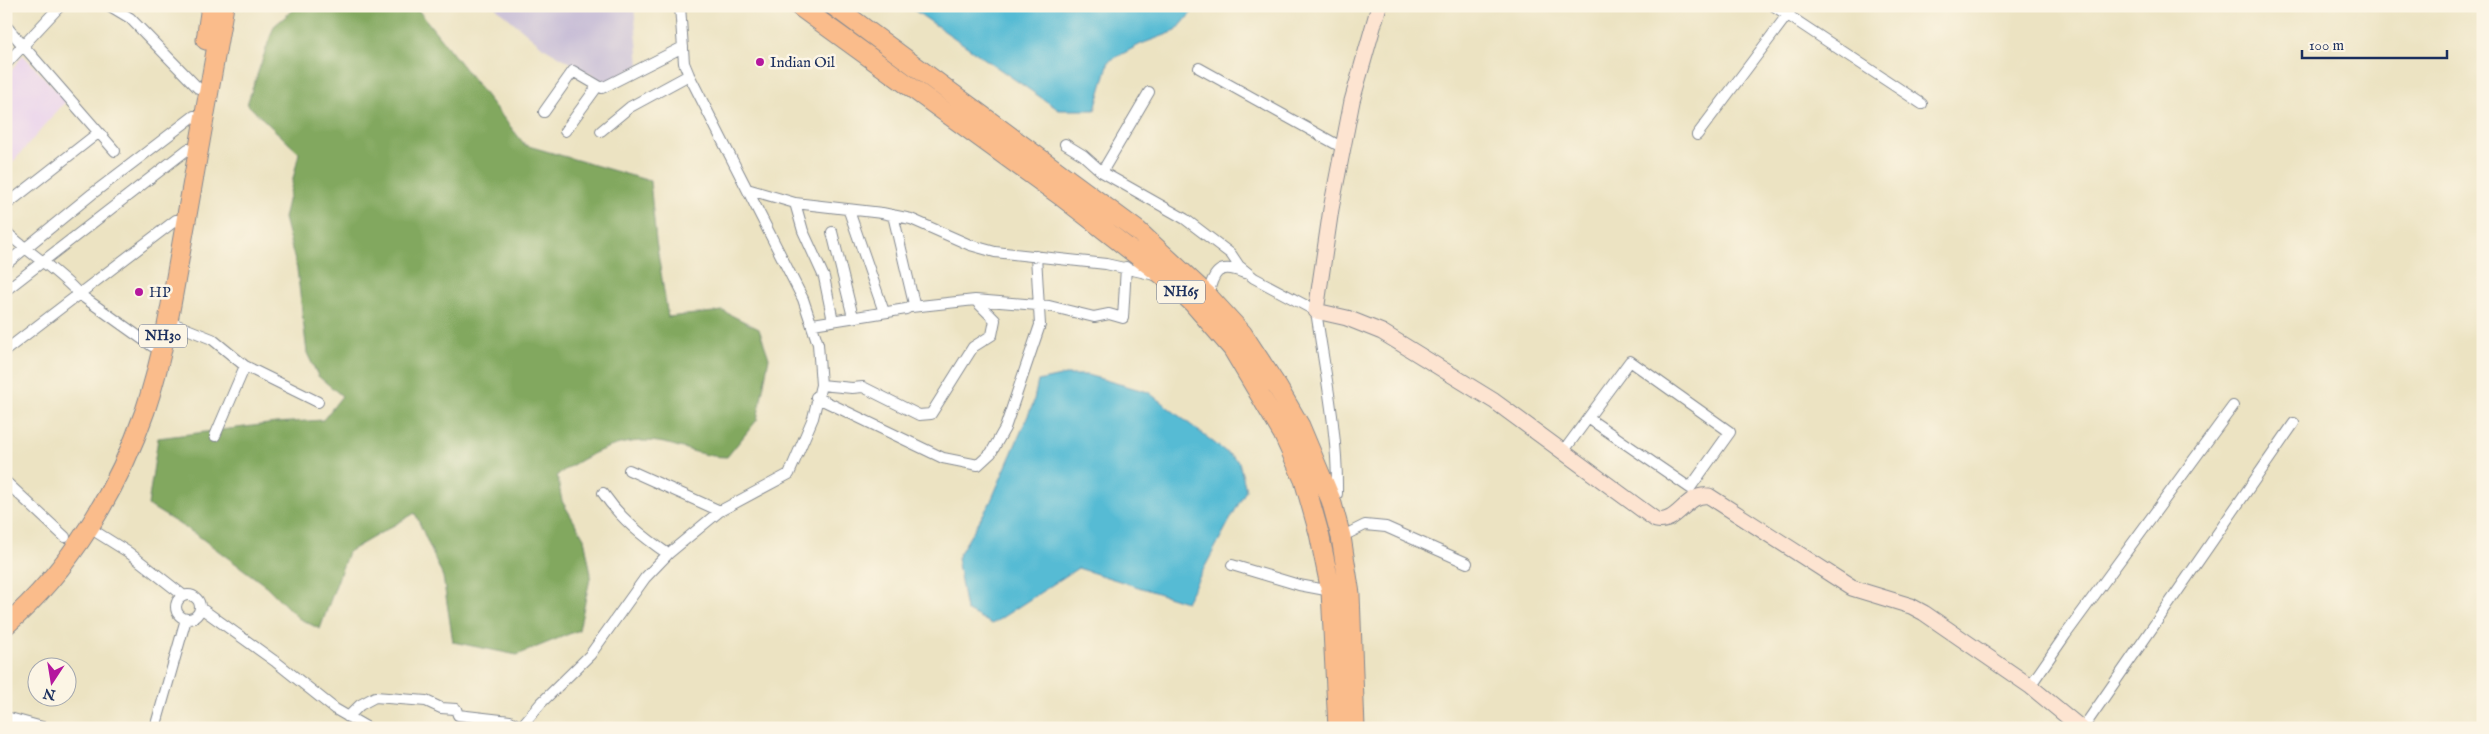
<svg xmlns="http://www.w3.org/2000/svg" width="2489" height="734" font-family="'IM FELL English',serif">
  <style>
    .built { fill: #e9d2ed }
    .industrial { fill: #c9bfd7 }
    .forest { fill: #82a85e; stroke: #4e6c5e }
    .water { fill: #56bbd4; stroke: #387599 }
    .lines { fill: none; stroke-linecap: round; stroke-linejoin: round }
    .street-casing { stroke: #848990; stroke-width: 12 }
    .secondary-casing { stroke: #848990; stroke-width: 17 }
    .highway-casing { stroke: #848990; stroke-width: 21 }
    .street { stroke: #fff; stroke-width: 10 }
    .secondary { stroke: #fde4d1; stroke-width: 15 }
    .highway { stroke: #fabc8b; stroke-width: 19 }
    .poi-dot { fill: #b5179e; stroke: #fcf5e5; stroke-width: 2 }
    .labels { text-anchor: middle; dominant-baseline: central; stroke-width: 5; stroke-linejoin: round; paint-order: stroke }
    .shield { fill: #fcf5e5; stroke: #5e6a86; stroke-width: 1 }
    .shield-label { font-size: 14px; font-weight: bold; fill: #1b2f5e }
    .poi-label { font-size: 15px; fill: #1b2f5e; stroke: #fcf5e5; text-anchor: start }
  </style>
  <rect width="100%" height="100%" fill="#fcf5e5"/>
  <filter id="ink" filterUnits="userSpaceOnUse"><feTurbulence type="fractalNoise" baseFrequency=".02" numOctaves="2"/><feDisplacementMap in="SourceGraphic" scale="10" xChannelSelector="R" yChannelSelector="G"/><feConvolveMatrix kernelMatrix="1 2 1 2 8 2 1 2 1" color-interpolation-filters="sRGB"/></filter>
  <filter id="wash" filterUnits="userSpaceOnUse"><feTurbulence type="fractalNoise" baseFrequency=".0096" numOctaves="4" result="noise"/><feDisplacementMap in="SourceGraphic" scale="20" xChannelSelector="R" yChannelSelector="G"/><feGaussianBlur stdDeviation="1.12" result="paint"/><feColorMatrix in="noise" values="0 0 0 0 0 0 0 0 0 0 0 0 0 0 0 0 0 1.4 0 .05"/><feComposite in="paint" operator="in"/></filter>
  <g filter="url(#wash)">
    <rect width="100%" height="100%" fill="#ece3c2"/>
    <path class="built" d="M23 55 66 101 6 170V78Z"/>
    <path class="industrial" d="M494 6H634L639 65 606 83 543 47Z"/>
    <path class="forest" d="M298 6H415L525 145 650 181 656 241 668 317 723 311 759 329 769 358 757 420 727 457C703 457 687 448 664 443 623 435 590 453 557 475L562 501 584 538 591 574 579 630 517 655 453 642 443 577 415 513 348 552 320 629 298 618 266 586 197 535 148 505 158 438 276 423 323 420 342 396 318 376 307 353 297 269 284 218 299 153 247 104 274 26Z"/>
    <path class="water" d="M908 6H1197L1176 31 1141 44 1109 61 1095 110H1059Z
      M1065 375H1087L1148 392 1239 462 1246 490 1186 602 1078 568 992 624 966 610 957 558 990 503 1033 404 1038 381Z"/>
  </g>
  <g filter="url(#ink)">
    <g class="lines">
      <g class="street-casing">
        <path id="street" d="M110 6 130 18 198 88
          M1774 6 1922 104
          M6 26 115 151
          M6 64 60 6
          M1199 68 1343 148
          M544 112 573 71 602 88 683 47
          M565 131 597 87
          M601 131 630 107 689 75
          M1697 135 1794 6
          M1065 144 1083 155 1102 172 1185 219 1231 254 1239 266 1254 278 1316 311C1325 372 1338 433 1337 494L1331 499
          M1102 172 1149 92
          M747 189 795 203 882 213 911 219 970 245 995 252 1106 264 1155 275
          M795 203 803 231 824 277 833 321
          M6 205 98 133
          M849 211 884 312
          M6 232C30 254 58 270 79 294L176 220
          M832 232 853 317
          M6 264 92 194 194 116
          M6 290 188 149
          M1208 296C1213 273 1218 262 1244 273
          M911 307 975 300 1049 306 1094 317 1109 314 1123 318 1126 267
          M167 321 212 339 245 366 318 402
          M813 324 906 309 914 304 893 215
          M6 350 79 294 152 346
          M821 385 852 388 863 387 919 415 931 414 973 347 992 335 995 320 975 300
          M816 397 943 458 978 465 991 453 1005 428 1040 325 1036 256
          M215 436 245 366
          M1563 452 1630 361 1730 432 1690 488 1588 418
          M629 470 720 511
          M6 482 65 537
          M603 493C621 519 642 536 668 554
          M88 527 128 552 184 596
          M1341 537 1365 525 1386 527 1467 563
          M1232 565 1299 585 1331 591
          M176 607a12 12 0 1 1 24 0a12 12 0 1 1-24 0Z
          M200 609 205 611 276 662 335 709 368 728
          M2030 686 2066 634 2233 406
          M6 717 46 728
          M348 717 360 705 375 697 426 701 441 708 456 709 458 715 510 721 521 727
          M155 728 186 619
          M520 728 541 703 590 655 645 578 668 554 720 511 789 474 813 418 821 385 818 344 803 299 689 75 684 63 680 6
          M2083 728 2294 423"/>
      </g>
      <g class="secondary-casing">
        <path id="secondary" d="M1379 6 1352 101 1331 209 1316 311 1347 318 1382 332 1494 401 1656 520C1678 525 1686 492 1709 496L1852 588 1911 606 1924 613 2030 686 2081 728"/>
      </g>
      <g class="highway-casing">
        <path id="highway" d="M799 6 1061 196 1165 277 1193 303 1232 348 1283 434 1304 480 1319 533 1331 591 1338 728
          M834 6 1138 231 1208 296 1242 333 1278 388 1300 426 1331 500 1341 537 1350 594 1355 728
          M206 40 211 6
          M6 625C70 570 118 489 145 411 166 348 175 280 187 215 199 145 212 76 224 6"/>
      </g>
      <use href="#street" class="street"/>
      <use href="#secondary" class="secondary"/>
      <use href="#highway" class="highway"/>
    </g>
  </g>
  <g class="poi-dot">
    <circle cx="760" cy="62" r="5"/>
    <circle cx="139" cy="292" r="5"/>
  </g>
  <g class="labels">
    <g class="shield">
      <rect x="1157" y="280.5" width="48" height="23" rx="4"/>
      <rect x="139" y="324.5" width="48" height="23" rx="4"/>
    </g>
    <g class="shield-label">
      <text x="1181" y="292">NH65</text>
      <text x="163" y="336">NH30</text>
    </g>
    <g class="poi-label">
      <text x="770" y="62">Indian Oil</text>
      <text x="149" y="292">HP</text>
    </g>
  </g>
  <rect width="2489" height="734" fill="none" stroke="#fcf5e5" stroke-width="25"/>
  <g transform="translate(52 682) rotate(192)"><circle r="24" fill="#fcf5e5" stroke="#a2a6af"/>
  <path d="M0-4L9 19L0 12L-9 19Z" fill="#b5179e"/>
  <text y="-8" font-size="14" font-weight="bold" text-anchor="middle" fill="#1b2f5e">N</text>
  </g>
  <path d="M2302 50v8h145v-8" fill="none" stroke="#1b2f5e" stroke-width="2.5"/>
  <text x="2309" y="50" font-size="15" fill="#1b2f5e" stroke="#fcf5e5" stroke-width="4" paint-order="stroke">100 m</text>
</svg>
